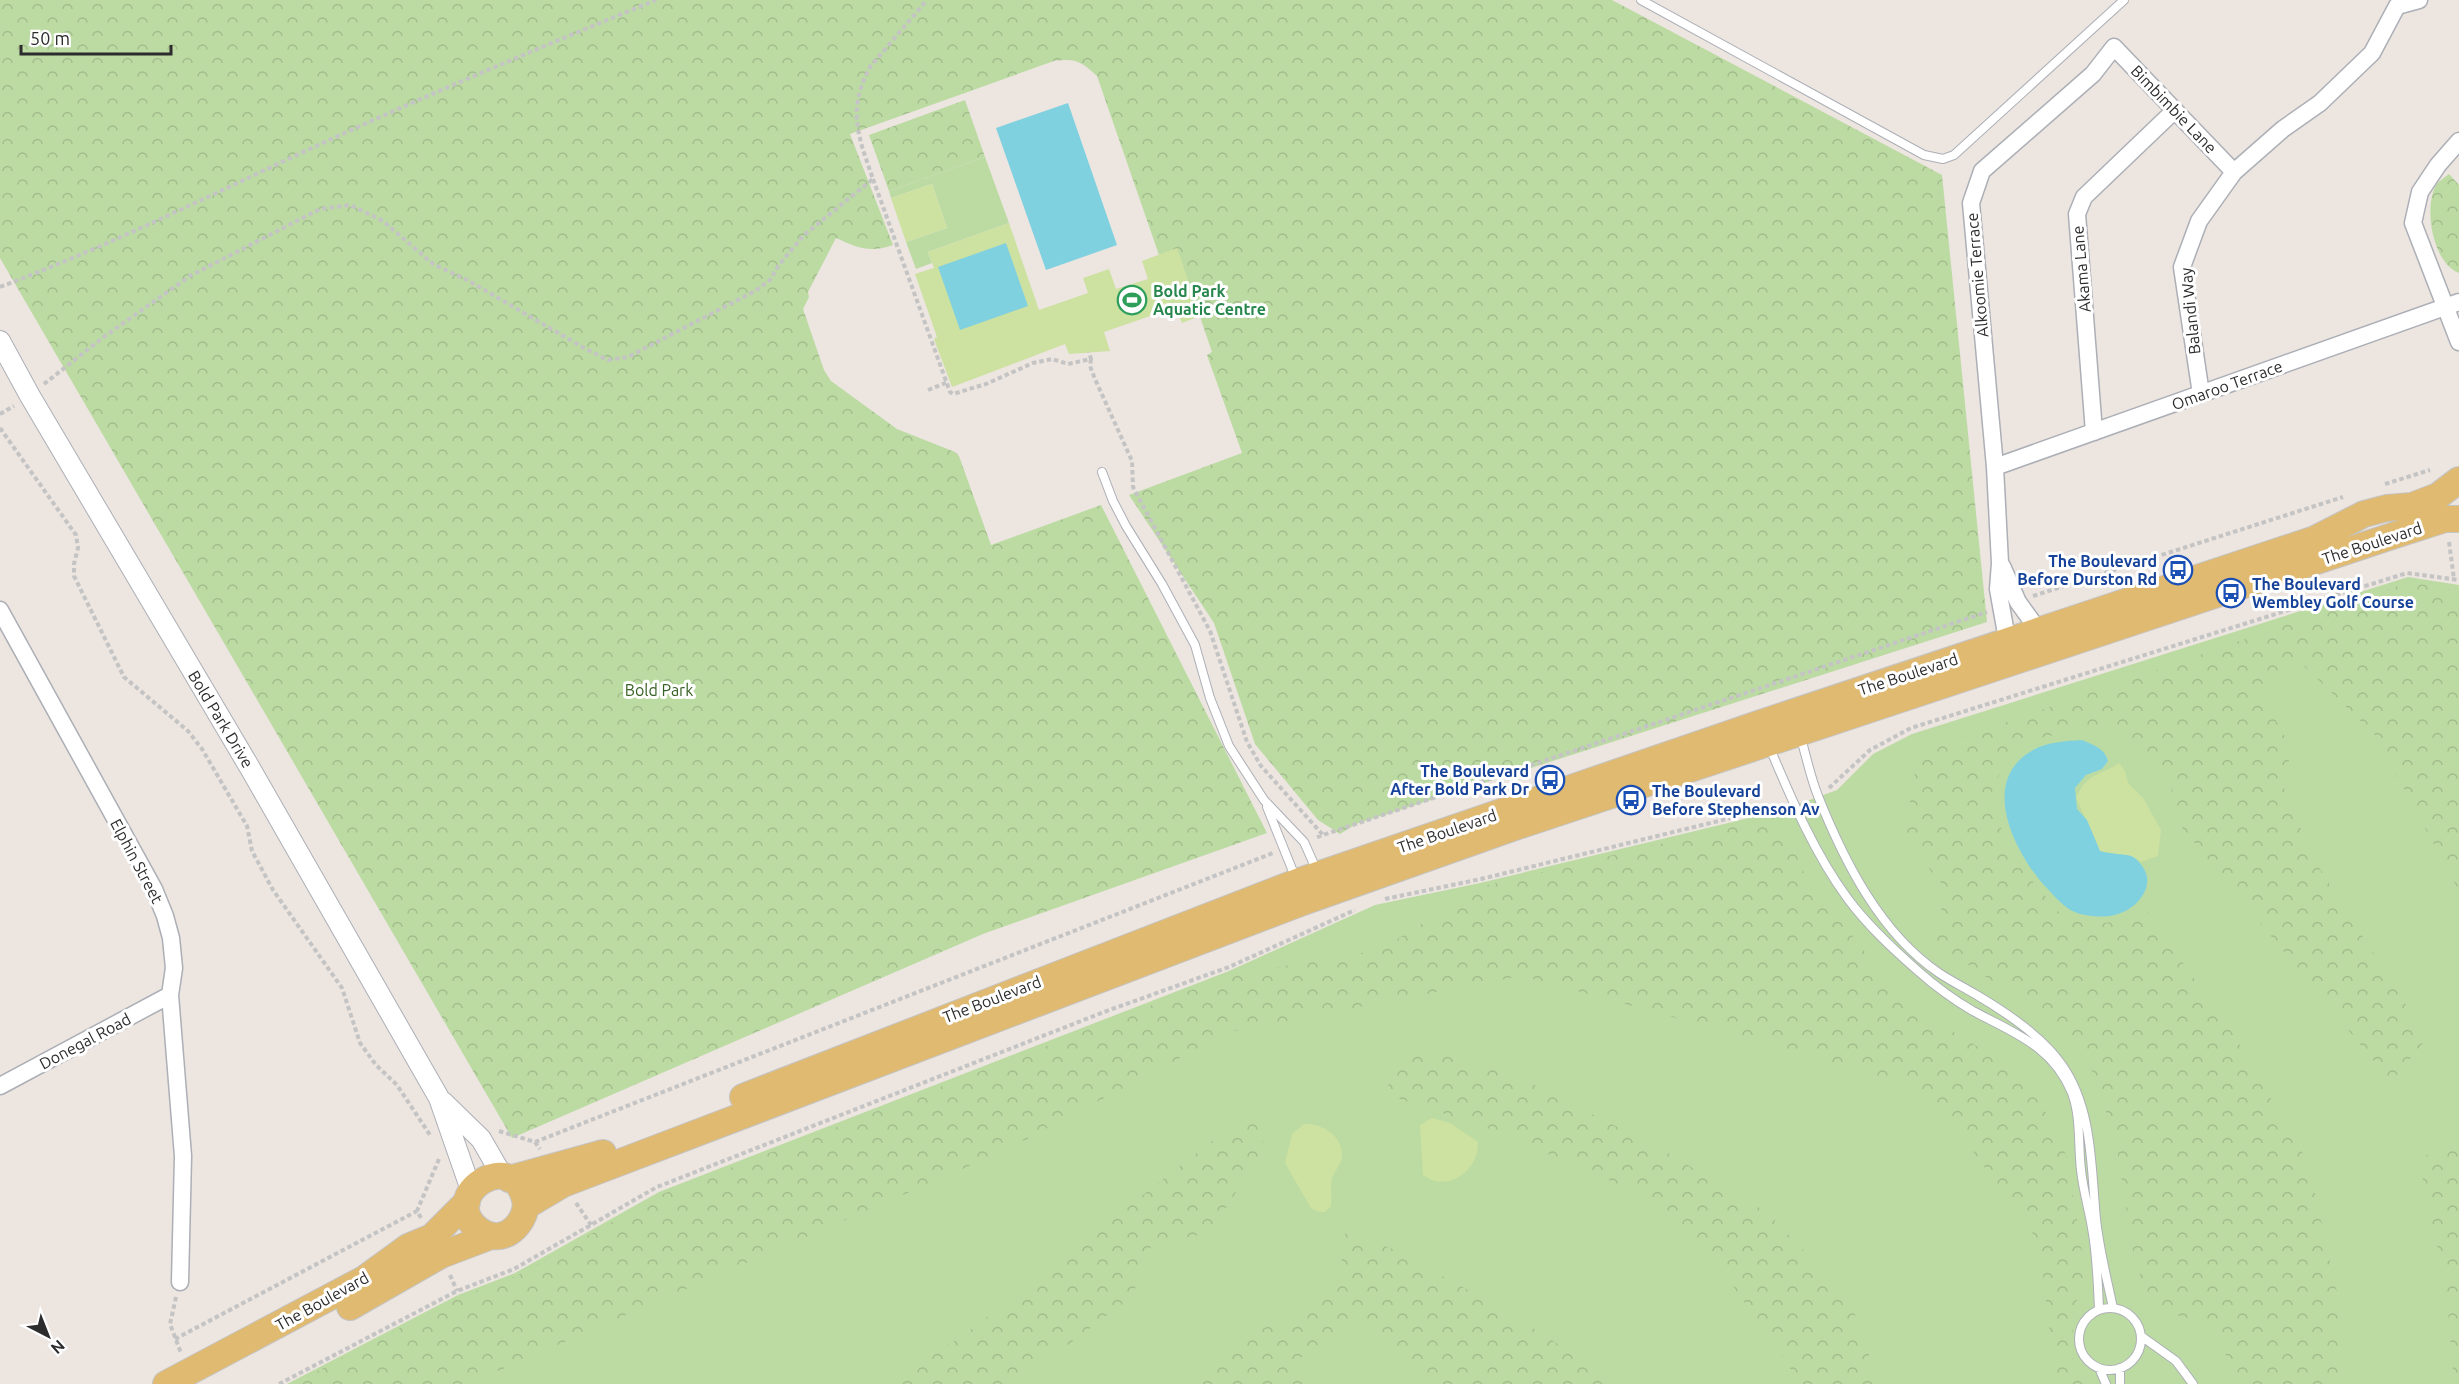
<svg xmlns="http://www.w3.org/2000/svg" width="2459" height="1384" font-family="Ubuntu,sans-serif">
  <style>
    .grass { fill: #bcdba3 }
    .forest { fill: url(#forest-crowns) }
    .pitch { fill: #cde1a1 }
    .water { fill: #80d1e0 }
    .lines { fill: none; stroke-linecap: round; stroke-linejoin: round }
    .service-casing { stroke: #acafb6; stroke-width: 10 }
    .minor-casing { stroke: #acafb6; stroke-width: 19 }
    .tertiary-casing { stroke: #acafb6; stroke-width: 22 }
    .primary-casing { stroke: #c4c4c4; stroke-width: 28 }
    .path { stroke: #c4c4c4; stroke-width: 4; stroke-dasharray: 4.5 3; stroke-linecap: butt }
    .service { stroke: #fff; stroke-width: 8 }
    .minor { stroke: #fff; stroke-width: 16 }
    .tertiary { stroke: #fff; stroke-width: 20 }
    .primary { stroke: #e0ba71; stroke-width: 26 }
    .labels { text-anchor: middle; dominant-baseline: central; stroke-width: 6; stroke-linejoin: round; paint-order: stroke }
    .street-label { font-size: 16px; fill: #2c2c2c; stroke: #fff }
    .leisure-label { font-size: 16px; font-weight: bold; fill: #27864d; stroke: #fff; text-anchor: start }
    .transit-label { font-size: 16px; font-weight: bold; fill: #164399; stroke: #fff; text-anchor: end }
    .park-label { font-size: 16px; fill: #376124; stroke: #fff }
  </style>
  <defs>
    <pattern id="forest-crowns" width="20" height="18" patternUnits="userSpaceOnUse" patternTransform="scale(1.5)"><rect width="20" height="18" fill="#bcdba3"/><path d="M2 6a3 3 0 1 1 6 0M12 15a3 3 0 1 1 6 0" fill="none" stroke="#a2bc8c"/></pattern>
  </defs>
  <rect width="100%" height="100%" fill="#ece5e0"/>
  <path class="grass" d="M985 157 1009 223 928 252 932 263 916 269 906 242 947 228 932 184 891 198 889 191Z
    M2408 577 2459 585V1384H287L458 1295 515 1273 659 1192 1229 971 1375 905 1480 883 1782 810 1837 790 1873 754 1912 734Z"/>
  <path class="forest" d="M0 0H1612L1942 175 1987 622 1356 824 1340 834 1318 820 1255 744 1214 623 1129 495 1242 453 1207 355 1212 352 1177 249 1159 255 1097 76C1081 61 1075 58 1054 61L850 134 893 245C871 253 857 248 836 238L808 292 809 297 803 309 824 370 831 381 897 429 955 452 959 456 991 545 1101 505 1267 833 983 934 512 1138 0 258Z
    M965 100 985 157 889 191 869 135Z
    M2449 174 2459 185V273C2433 263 2424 211 2435 187 2437 182 2444 178 2449 174Z
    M2409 582 2459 591V891L2374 734 2300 662 2263 697 2291 748 2284 788 2313 858 2427 1038 2391 1082 2179 824 2167 769 2141 747 2105 725 2040 738 2005 764 1992 788 1996 819 2026 874 2064 918 2096 924 2119 921 2143 906 2237 1040 2308 1162 2337 1293 2340 1384H2246L2203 1322 2171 1314 2144 1288 2133 1252 2116 1143 2093 1072 2048 1018 1932 941 1947 890 1904 839 1918 753Z
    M1780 815 1804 873 1902 1000 2030 1079 2067 1157 2086 1277 2075 1305 2071 1356 2090 1384H2056L2039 1242 1930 1092 1757 1040 1521 976 1229 1032 1006 1150 468 1384H293L459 1297 516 1276 660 1195 1230 975 1380 950 1480 887Z
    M1415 1050 1501 1068 1661 1149 1768 1213 1850 1300 1879 1384H1801L1728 1279 1641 1194 1487 1128 1382 1093Z
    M1248 1113 1267 1127 1258 1158 1210 1233 1152 1244 1132 1297 1042 1364 1010 1384H881L960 1338Z
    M2459 1130V1384H2454L2446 1287 2419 1161Z
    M1346 1229 1392 1249 1505 1310 1596 1369 1607 1384H1440L1354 1317 1296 1361 1309 1384H1200L1263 1328 1291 1322 1338 1289Z"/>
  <path class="pitch" d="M932 184 947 228 906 242 891 198Z
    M1009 223 1039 310 1088 293 1083 278 1109 269 1116 289 1148 279 1142 261 1177 248 1200 316 1182 323 1176 307 1104 332 1110 351 1069 354 1065 344 952 387 934 339 937 337 915 274 934 268 928 252Z
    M2119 763 2125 771 2128 783 2143 798 2161 830 2158 856 2140 862C2128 854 2114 855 2100 851L2076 798C2088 772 2098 777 2119 763Z
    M1432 1118 1450 1123 1478 1142C1479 1170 1448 1194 1423 1175L1420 1125Z
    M1304 1124C1324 1123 1347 1139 1341 1161 1339 1167 1334 1172 1332 1178 1330 1186 1332 1197 1331 1206L1325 1212H1318L1311 1208 1285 1163 1292 1134Z"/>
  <path class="water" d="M1068 103 1117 245 1046 270 996 128Z
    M1006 243 1028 306 960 330 938 267Z
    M2082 740C2093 745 2105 748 2108 761L2102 769 2086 775 2075 788 2077 809 2087 820 2100 851C2110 854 2124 854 2131 856 2137 858 2141 864 2144 869 2155 888 2136 909 2118 914 2106 918 2089 917 2077 913 2063 908 2054 895 2043 884 2013 849 1979 780 2033 750 2047 742 2066 741 2082 740Z"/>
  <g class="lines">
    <g class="service-casing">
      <path id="service" d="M1641 0 1924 155 1943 159 1954 155 2124 0
        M1102 472 1113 501 1126 526 1162 584 1195 645 1210 698 1229 746 1264 800 1304 842 1317 871
        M1800 735C1806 755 1810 776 1818 796 1844 861 1880 933 1939 973 1951 981 1963 987 1975 994 2004 1011 2043 1037 2062 1065 2093 1109 2091 1168 2096 1219 2099 1249 2107 1279 2113 1308
        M1769 746C1791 798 1814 853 1848 899 1868 926 1893 949 1918 971 1935 986 1954 1000 1973 1011 2014 1033 2053 1046 2072 1093 2081 1117 2078 1145 2081 1170 2083 1190 2089 1209 2092 1228 2097 1255 2098 1282 2099 1310
        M1267 807 1296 879
        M2079 1339a31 31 0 1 1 62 0a31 31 0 1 1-62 0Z
        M2141 1336 2176 1361 2193 1384
        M2099 1368 2106 1384
        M2120 1384V1368"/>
    </g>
    <g class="minor-casing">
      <path id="minor" d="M2459 141 2438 165 2420 192 2413 223 2459 342
        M2201 394 2182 267 2199 221 2234 172 2283 129 2320 103 2372 53 2397 6 2419 0
        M2094 432 2077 214 2084 197 2175 110
        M1995 467 2459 302
        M2002 566 2018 602 2039 631 2041 638
        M0 610 154 889 165 916 171 938 174 968 170 995 183 1156 180 1282
        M2009 650 1998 589 2000 563 1995 467 1971 203 1982 171 2093 74 2114 47 2234 172
        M0 1086 170 995"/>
    </g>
    <g class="tertiary-casing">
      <path id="tertiary" d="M0 341 30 396 250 768 439 1098 471 1190
        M443 1102 481 1139 503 1177"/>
    </g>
    <g class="primary-casing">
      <path id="primary" d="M743 1097 1297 882 1761 723 2315 539 2364 514 2387 508 2412 506 2438 496 2459 480
        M509 1179 603 1153
        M526 1206C518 1141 434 1196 479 1230 500 1246 522 1229 526 1206L563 1184 1303 902 1512 828 2395 535 2445 519H2459
        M350 1307 441 1255 491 1236
        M166 1384 364 1279 408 1247 432 1237 467 1202"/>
    </g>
    <path class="path" d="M873 179 950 392 953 394 986 384 1033 363 1052 359 1068 364 1091 359 1089 352
      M0 287C98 250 191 205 286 160 408 103 531 51 656 0
      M1091 359 1090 366 1095 379 1132 461 1133 487 1210 631 1247 742 1261 766 1323 835
      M44 384 105 336 190 276 320 209 350 205 383 221 433 264 469 281 584 348 608 360 628 357 755 291 770 280 778 266 804 235 873 179C858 136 847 110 870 67L927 0
      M928 390 948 382
      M0 414 14 406
      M0 428 76 535 78 548 74 564V576L124 677 188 731 202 749 247 826 252 851 273 890 342 988 360 1043 376 1065 397 1085 430 1135
      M2385 484 2430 470
      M2449 542 2454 579
      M2033 596 2343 497
      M1829 788 1870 750 1911 728 2407 573 2459 580
      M1317 837 1987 612
      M1385 899 1481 879 1780 806
      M499 1131 535 1142 540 1149
      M535 1142 1273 853
      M576 1203 591 1225
      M421 1218 417 1211 439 1159
      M450 1275 457 1291
      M176 1297 170 1324 181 1353
      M175 1339 417 1211
      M279 1384 457 1291 514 1269 657 1187 1104 1012 1229 967 1355 910"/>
    <use href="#service" class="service"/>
    <use href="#minor" class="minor"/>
    <use href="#tertiary" class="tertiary"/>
    <use href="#primary" class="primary"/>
  </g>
  <defs>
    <g id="stadium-ring" transform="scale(1.5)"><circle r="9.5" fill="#fff" stroke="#2e9e5b" stroke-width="1.5"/><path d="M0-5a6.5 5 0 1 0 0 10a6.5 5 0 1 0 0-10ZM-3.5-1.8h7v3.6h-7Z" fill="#2e9e5b"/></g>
    <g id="bus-ring" transform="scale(1.5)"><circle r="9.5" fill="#fff" stroke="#1a4fb4" stroke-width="1.5"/><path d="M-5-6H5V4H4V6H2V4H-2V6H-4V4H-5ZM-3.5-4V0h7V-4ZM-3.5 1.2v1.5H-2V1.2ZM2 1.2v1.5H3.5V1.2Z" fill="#1a4fb4"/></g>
  </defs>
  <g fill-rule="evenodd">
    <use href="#stadium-ring" x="1132" y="300"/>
    <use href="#bus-ring" x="2178" y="570"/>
    <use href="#bus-ring" x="2231" y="593"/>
    <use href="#bus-ring" x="1550" y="780"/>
    <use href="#bus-ring" x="1631" y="800"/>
  </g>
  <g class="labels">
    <g class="street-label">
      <text transform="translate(2174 109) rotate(46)">Bimbimbie Lane</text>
      <text transform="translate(2081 269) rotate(-95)">Akama Lane</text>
      <text transform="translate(1977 275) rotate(-95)">Alkoomie Terrace</text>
      <text transform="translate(2190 311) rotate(-96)">Balandi Way</text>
      <text transform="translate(2227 385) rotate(-20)">Omaroo Terrace</text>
      <text transform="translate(2372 543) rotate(-18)">The Boulevard</text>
      <text transform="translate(1908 674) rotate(-18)">The Boulevard</text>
      <text transform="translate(221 719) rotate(59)">Bold Park Drive</text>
      <text transform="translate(1447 831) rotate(-19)">The Boulevard</text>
      <text transform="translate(137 861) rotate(62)">Elphin Street</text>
      <text transform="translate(992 999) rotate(-21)">The Boulevard</text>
      <text transform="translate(85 1041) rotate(-28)">Donegal Road</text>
      <text transform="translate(322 1301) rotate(-29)">The Boulevard</text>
    </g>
    <g class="leisure-label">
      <text x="1153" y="291">Bold Park<tspan x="1153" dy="18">Aquatic Centre</tspan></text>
    </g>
    <g class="transit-label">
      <text x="2157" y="561">The Boulevard<tspan x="2157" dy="18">Before Durston Rd</tspan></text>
      <text x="2252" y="584" text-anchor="start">The Boulevard<tspan x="2252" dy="18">Wembley Golf Course</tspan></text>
      <text x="1529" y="771">The Boulevard<tspan x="1529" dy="18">After Bold Park Dr</tspan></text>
      <text x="1652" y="791" text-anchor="start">The Boulevard<tspan x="1652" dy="18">Before Stephenson Av</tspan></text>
    </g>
    <g class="park-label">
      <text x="659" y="690">Bold Park</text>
    </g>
  </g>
  <g transform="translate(48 1336) rotate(138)" stroke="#ffffff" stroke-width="4.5" paint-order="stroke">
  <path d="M0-4.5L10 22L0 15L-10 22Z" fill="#2c2c2c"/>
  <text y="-9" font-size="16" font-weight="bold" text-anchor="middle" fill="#2c2c2c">N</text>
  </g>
  <path d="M21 45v9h150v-9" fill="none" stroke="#2c2c2c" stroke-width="3"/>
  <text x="30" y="45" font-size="18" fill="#2c2c2c" stroke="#ffffff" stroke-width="4.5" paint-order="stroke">50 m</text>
</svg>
